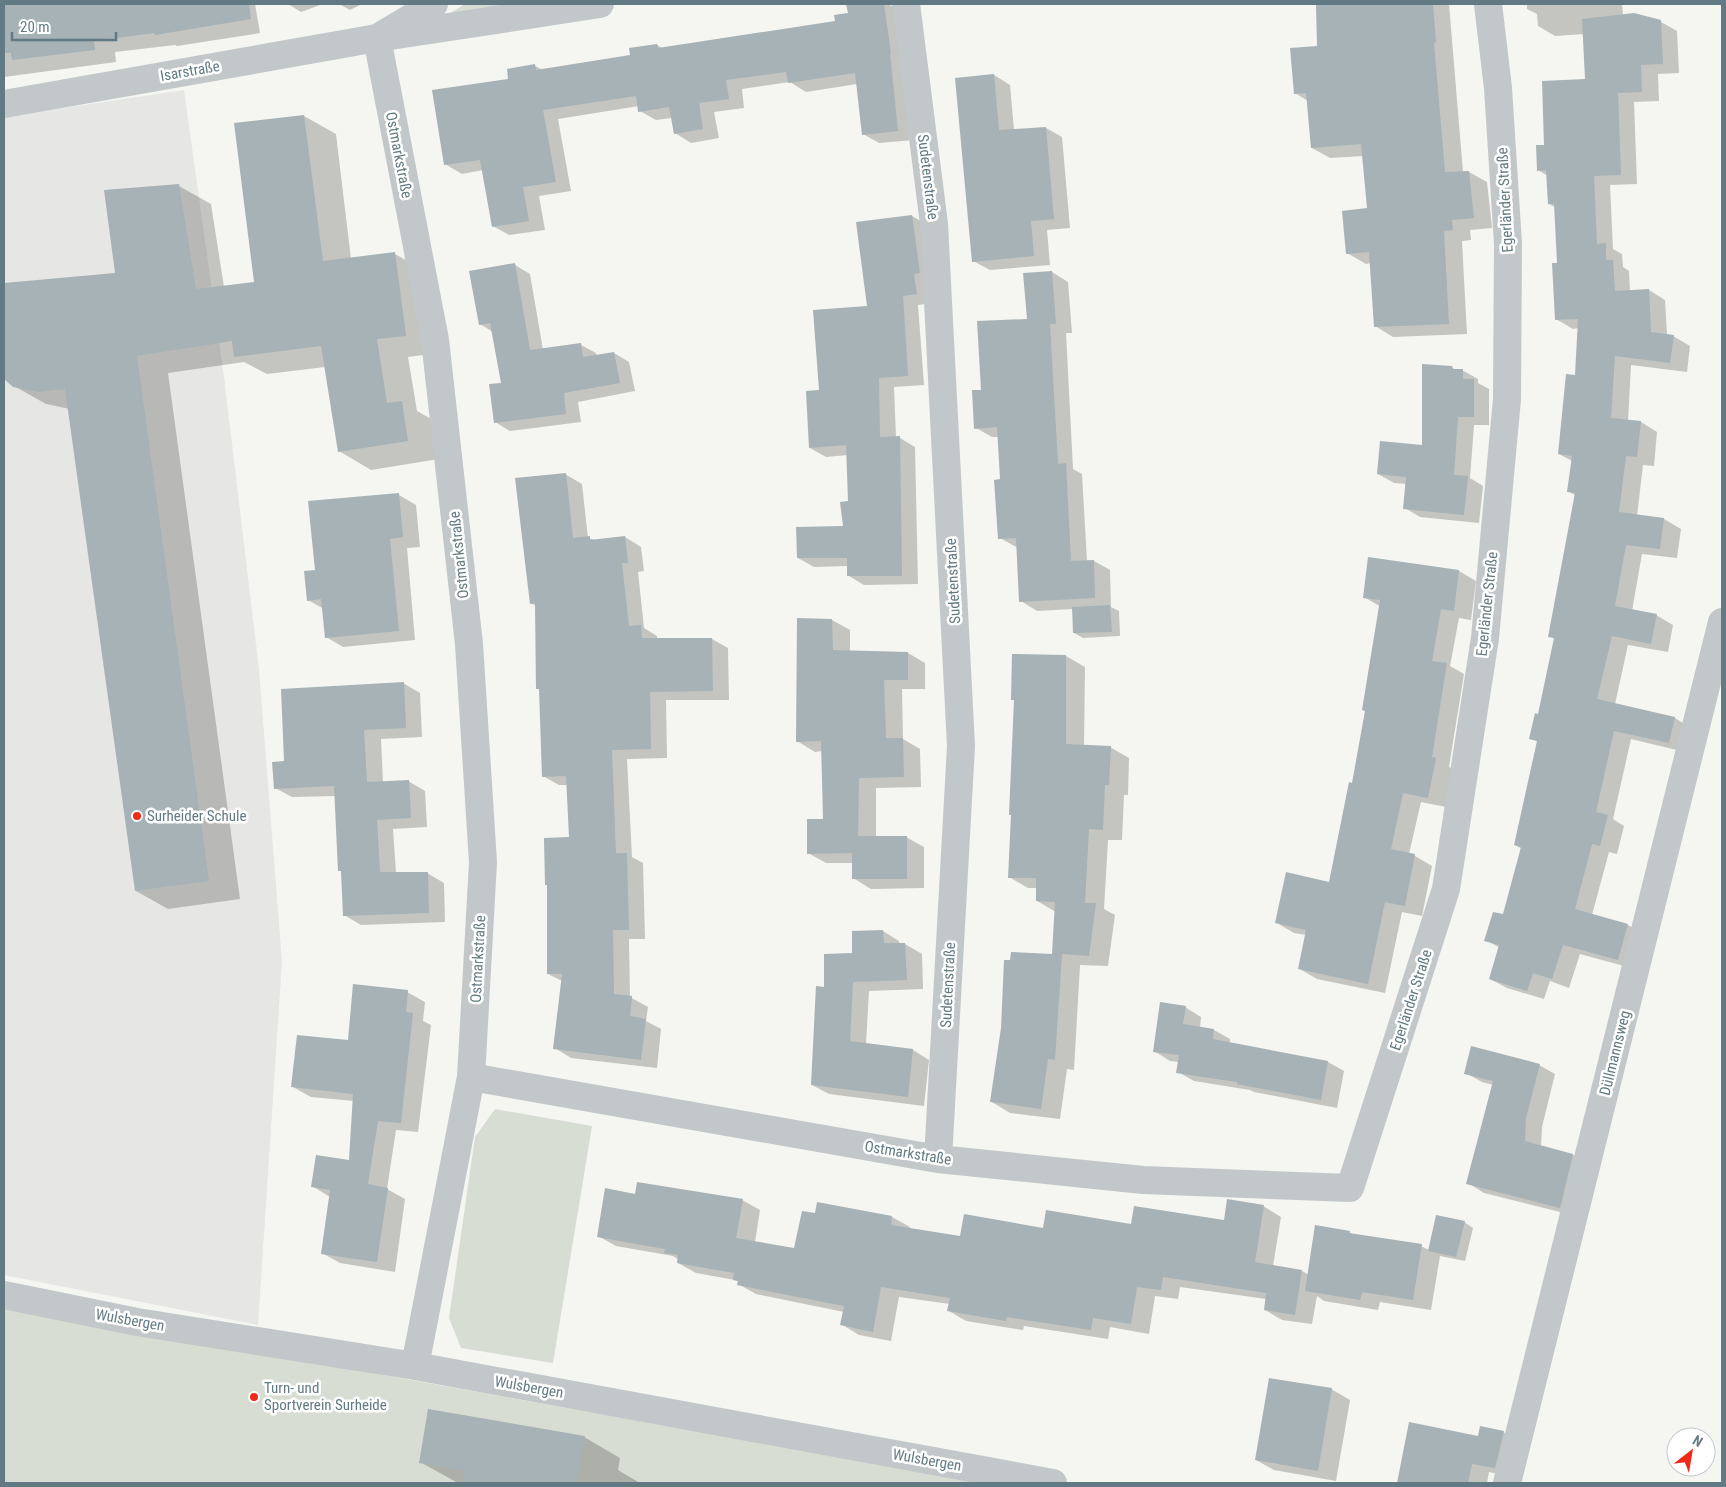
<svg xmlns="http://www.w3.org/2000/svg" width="1726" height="1487" font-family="'Roboto Condensed',sans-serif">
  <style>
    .built { fill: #e6e6e5 }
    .green { fill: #d7ddd2 }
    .shadow { fill: #0003 }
    .building { fill: #a6b2b5 }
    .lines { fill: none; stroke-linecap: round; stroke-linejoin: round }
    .street { stroke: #c2c7c9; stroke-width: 28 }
    .poi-dot { fill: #ee2b18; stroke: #fff; stroke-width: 2 }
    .labels { text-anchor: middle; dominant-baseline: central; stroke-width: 5; stroke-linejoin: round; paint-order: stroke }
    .street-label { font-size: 15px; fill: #627a84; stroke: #fff }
    .poi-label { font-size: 15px; fill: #627a84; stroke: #fff; text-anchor: start }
  </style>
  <rect width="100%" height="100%" fill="#f5f5f1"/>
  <path class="built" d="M184 90 224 377 259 669 282 962 258 1325 4 1275V117Z"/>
  <path class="green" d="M465 4H539L439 20Z
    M495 1109 592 1126 553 1363 461 1348 449 1318 475 1137Z
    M4 1307 985 1483H4Z"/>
  <path class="shadow" d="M4 4H255L260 33 177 46 175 45 115 52 116 62 4 77Z
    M288 4H323L301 12Z
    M339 4H362L350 10Z
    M861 4H888L899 10 914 140 879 143 863 134 857 84 806 92 790 82 742 89 744 108 714 112 719 138 691 143 675 133 672 118 656 120 640 111 639 106 558 119 571 191 539 196 545 230 509 235 493 226 483 170 462 174 445 164 509 80 535 66 543 70 631 56 657 45 662 48 836 22 849 15 848 6Z
    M1316 4H1449L1463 172H1469L1487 182 1492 228 1470 230 1471 240 1462 241 1467 334 1393 337 1375 326 1371 263 1366 264 1347 253 1369 210 1363 156 1330 158 1312 148 1308 101 1295 93 1319 47Z
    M1527 4H1622L1623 15 1661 22 1677 31 1679 73 1658 74 1659 101 1634 102 1637 184 1610 185 1613 249 1622 254 1623 267 1629 271 1630 291 1649 290 1665 300 1667 335 1673 336 1690 346 1687 372 1631 365 1628 421 1641 422 1657 432 1654 466 1643 465 1637 516 1664 519 1681 529 1677 558 1642 554 1632 611 1656 615 1673 625 1668 652 1628 645 1615 704 1675 718 1691 728 1685 752 1631 739 1613 819 1624 826 1617 854 1609 852 1592 915 1628 925 1645 935 1635 969 1580 954 1569 988 1550 981 1544 999 1507 988 1490 979 1500 948 1486 940 1504 916 1522 849 1515 845 1538 742 1531 738 1539 715 1555 639 1550 636 1576 496 1568 491 1572 461 1559 454 1576 376 1579 328 1573 329 1556 319 1558 264 1555 207 1549 204 1548 176 1538 170 1546 146 1587 81 1584 34 1555 36 1538 26 1537 14 1527 9Z
    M994 75 1010 85 1014 130 1046 128 1062 137 1070 228 1047 230 1050 265 990 270 973 261Z
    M304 116 336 134 351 259 395 254 427 272 437 353 408 357 417 411 433 420 439 459 371 470 339 451 325 367 267 374 244 362 168 373 240 899 168 909 136 891 70 409 46 404 14 386 4 377V284L116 274 179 186 211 204 224 287 256 283Z
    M912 216 928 225 932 303 918 305 924 385 894 387 896 438H900L915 447 918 584 864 585 849 576 848 566 814 567 798 558 844 528 849 502 848 455 826 457 810 448 820 391 869 307 857 223Z
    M515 265 530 274 543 350 581 345 596 353 597 356 614 353 629 362 635 391 578 402 581 422 510 431 495 422 502 384 493 332 480 324Z
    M1052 272 1068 282 1072 333H1066L1073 469 1082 474 1087 561H1094L1110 570 1111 607 1119 611 1120 636 1083 638 1074 633 1073 609 1037 611 1021 601 1018 548 1000 538 1001 481 999 437H992L976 428 982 391 1028 320Z
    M1452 368 1457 370H1462L1478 379V383L1489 389V425H1474L1470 478 1483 486 1479 523 1420 517 1405 508 1407 484 1394 483 1378 474 1423 446Z
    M565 474 582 484 588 538 595 540 625 537 641 547 644 571 638 572 644 628 657 636V640L712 639 728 648 729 700H666L667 758 627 759 632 857 643 863 645 939H629L630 997 648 1007 646 1021 661 1029 657 1068 571 1058 555 1048 562 981 548 974 570 839 568 785H559L543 776 540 690 538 688 536 606 531 603Z
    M399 495 416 505 420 547 407 548 415 640 343 647 326 637 324 609 308 600 316 571 309 502Z
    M1369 559 1459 571 1476 581 1471 620 1459 618 1450 666 1464 674 1449 767 1453 769 1446 807 1421 802 1409 854 1415 856 1432 866 1422 916 1402 912 1385 993 1317 979 1300 969 1306 935 1294 933 1277 923 1330 883 1353 784 1366 711 1381 607 1364 597Z
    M832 620 850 630V652L908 653 925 663V689H902L903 739 920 749 921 787 876 788V837H906L924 847V888L871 889 853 878V863H826L808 853 824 820 822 751 815 752 797 741Z
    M1013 655 1066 656 1085 667 1084 746 1110 747 1129 758 1128 795H1124L1122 840H1108L1104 909 1115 915 1108 966 1080 965 1074 1070 1067 1069 1060 1119 1010 1113 992 1102 1053 955 1056 912 1037 901V888H1028L1009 877 1016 701Z
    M403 683 420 693 422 737 381 739 383 782 408 781 425 791 427 827 393 829 396 873H427L444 883 445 922 361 925 344 915 342 872 340 870 336 796 292 797 275 788 285 762Z
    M883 931 899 941V944H905L922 954 923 989 869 991 866 1044 913 1050 929 1060 924 1106 829 1094 812 1085 825 988 854 955Z
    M407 992 425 1002 423 1021 431 1025 418 1132 396 1130 387 1189 405 1199 395 1272 340 1263 322 1253 330 1197 312 1186 350 1161 354 1101 311 1097 293 1087Z
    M1185 1007 1201 1017 1200 1028 1214 1030 1230 1039V1043L1328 1062 1344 1071 1337 1108 1254 1092 1250 1090 1194 1081 1178 1072 1179 1062 1170 1061 1154 1051Z
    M1539 1065 1555 1074 1542 1127 1541 1147 1573 1155 1589 1164 1576 1216 1484 1193 1468 1183 1493 1085 1482 1082 1466 1073Z
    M636 1195 742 1200 760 1210 755 1242 795 1250 816 1215 818 1203 892 1217 910 1227 909 1229 961 1238 1044 1229 1225 1222 1263 1206 1281 1217 1273 1266 1302 1271 1309 1275 1349 1232 1356 1236 1421 1246 1429 1250 1464 1222 1473 1228 1465 1261 1440 1256 1431 1310 1380 1302 1378 1310 1324 1301 1317 1296 1312 1324 1282 1320 1265 1310 1266 1299 1180 1287 1178 1299 1155 1296 1149 1334 1110 1327 1108 1339 1024 1326 1023 1330 966 1321 949 1311 950 1304 899 1297 891 1341 859 1335 841 1324 844 1312 756 1294 738 1284 739 1281 735 1280 696 1273 678 1263 679 1260 673 1256 616 1246 598 1236Z
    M1331 1389 1350 1400 1336 1481 1274 1470 1256 1460Z
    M1503 1432 1520 1442 1511 1477 1489 1472 1487 1483 1398 1482 1479 1438Z
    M584 1437 620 1458 618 1470 640 1483H458L420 1462Z"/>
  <path class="building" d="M4 4H249L251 19 155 35 154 33 94 41 95 50 12 60 11 53H4Z
    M846 4H884L891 53H890L898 131 862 135 855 73 788 83 786 72 726 80 729 99 699 103 703 129 674 134 669 107 638 112 636 96 543 110 556 182 523 187 529 221 492 227 480 160 444 165 432 90 508 79 507 69 535 64 536 70 630 55 629 48 657 44 658 48 835 21 834 15 848 13Z
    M1316 4H1433L1436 42 1434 43 1445 172 1469 171 1474 218 1452 220 1453 230 1444 231 1449 324 1374 327 1369 252 1346 254 1342 211 1367 208 1361 144 1311 148 1306 93 1294 94 1290 48 1317 46Z
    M1634 13 1661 20 1663 64 1641 65 1642 92 1618 93 1621 175 1594 176 1597 244 1606 243V260H1613L1615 291 1649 289 1651 332 1674 335 1670 363 1615 356 1611 418 1641 421 1637 457 1626 456 1619 512 1664 518 1660 549 1626 545 1615 606 1657 614 1651 644 1612 636 1597 699 1675 717 1669 743 1614 731 1596 812 1608 815 1600 846 1592 844 1575 909 1628 924 1618 960 1563 945 1552 979 1533 973 1527 991 1489 979 1499 945 1484 941 1493 912 1503 914 1521 847 1514 845 1537 741 1529 739 1535 713 1538 714 1554 638 1548 637 1575 493 1567 492 1572 456 1558 454 1566 374 1575 375 1578 319 1555 320 1552 263H1557L1554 204H1548L1546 170 1537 171 1536 145H1544L1542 81 1585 79 1582 19Z
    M994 74 999 130 1046 127 1054 219 1031 221 1034 256 972 262 955 78Z
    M304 115 323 261 395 252 406 336 377 339 387 403 402 401 408 441 338 452 321 346 234 357 232 341 137 356 209 881 135 891 65 389 39 392 13 387 4 379V283L115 273 104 190 179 184 196 289 254 282 234 123Z
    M912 215 920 273 914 274 917 294 903 296 908 376 879 378 880 437 900 436 902 576H847V558H797L796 527 843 526 840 502 848 501 846 445 809 448 806 391 819 390 813 310 867 306 856 222Z
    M515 263 530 350 581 343 583 357 614 352 620 383 564 393 566 414 494 423 489 384 501 383 490 323 479 325 469 271Z
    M1052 271 1056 324H1050L1058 464 1066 463 1071 561 1094 560 1095 598 1019 602 1016 538 998 539 994 480 1000 479 997 427 974 429 972 390H981L977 321 1027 319 1023 273Z
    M1422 364 1452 366 1453 369H1463V379H1474V417H1458L1454 475 1468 476 1464 515 1403 509 1406 477 1377 474 1380 441 1422 445Z
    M566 473 573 538 590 536V540L625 536 628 563H622L629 626 641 625 642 638H712L713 691 650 692 651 749 612 750 616 853H627L629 930H613L614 994 632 996 630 1016 646 1019 641 1060 553 1049 562 974H547V885H545L544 838 569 837 566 776 542 777 539 689H536L535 603 530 604 515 478Z
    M399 493 403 537 390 539 399 631 325 638 321 599 307 601 304 571 315 570 308 501Z
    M1368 557 1459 570 1454 611 1441 609 1432 661 1447 663 1432 757 1436 758 1428 798 1403 793 1391 849 1415 854 1405 906 1385 902 1368 984 1298 969 1306 930 1275 923 1286 872 1329 882 1349 782 1352 783 1365 711 1362 710 1380 600 1363 598Z
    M1110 605 1112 632 1073 633 1072 607Z
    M797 618 832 619 833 650 908 652V680H884L886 738H903L904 777 859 778 858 836H907V879H852V853L807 854V819H823L821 741 796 742Z
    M1012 654 1066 655V744L1111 746 1109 785H1105L1103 830 1089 829 1085 903H1096L1089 956 1062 954 1055 1060 1048 1059 1041 1109 990 1102 1001 1028 1004 960H1010L1011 952 1052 954 1055 902 1036 901V878H1008L1011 815H1009L1014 700H1011Z
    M404 682 406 728 364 730 367 782 409 780 411 818 377 820 380 872H428L429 913 343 916 341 871H338L334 786 274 789 272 762 284 761 281 689Z
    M883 930 884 943H905L907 980 853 982 850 1041 913 1049 908 1097 811 1085 816 986 824 987V954L852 953V931Z
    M353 984 408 990 406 1012 413 1013 401 1123 378 1121 368 1184 388 1188 377 1262 321 1254 330 1190 311 1187 316 1155 349 1160 353 1094 291 1087 297 1035 348 1040Z
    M1160 1002 1186 1006 1183 1024 1214 1029 1213 1039 1328 1061 1321 1100 1237 1084V1082L1176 1073 1179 1055 1153 1052Z
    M1471 1046 1540 1064 1526 1118 1525 1141 1573 1154 1560 1208 1466 1184 1493 1081 1464 1074Z
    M637 1182 743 1199 736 1238 794 1248 802 1211 815 1213 817 1202 892 1216 891 1225 960 1236 964 1214 1043 1228 1046 1210 1131 1224 1134 1206 1224 1220 1227 1199 1264 1205 1255 1262 1302 1270 1295 1315 1264 1310 1266 1293 1163 1277 1161 1290 1137 1287 1131 1324 1093 1318 1091 1330 1007 1317 1006 1321 947 1311 950 1298 881 1287 873 1332 840 1325 844 1306 737 1285 738 1281 733 1280 734 1273 677 1263 678 1255 664 1253 665 1249 597 1237 605 1188 635 1194Z
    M1436 1215 1465 1221 1456 1257 1428 1251Z
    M1315 1225 1350 1231 1349 1233 1422 1244 1413 1300 1362 1292 1360 1300 1305 1291Z
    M1269 1378 1332 1388 1318 1471 1255 1460Z
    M428 1409 585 1436 577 1483H463L465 1471 419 1463Z
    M1409 1422 1478 1436 1480 1426 1504 1431 1495 1468 1472 1464 1468 1483H1397Z"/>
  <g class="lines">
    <path class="street" d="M906 4 934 224 961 746 938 1159
      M4 104 377 38 434 4
      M471 1077 938 1159 1143 1180 1350 1188 1446 889 1485 638 1507 399 1508 244 1498 88 1488 4
      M4 1295 137 1322 415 1366 1053 1483
      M415 1366 471 1077 483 862 469 644 435 340 377 38 600 4
      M1507 1483 1722 622"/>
  </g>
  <g class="poi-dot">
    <circle cx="137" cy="816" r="5"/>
    <circle cx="254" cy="1397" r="5"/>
  </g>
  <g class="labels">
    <g class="street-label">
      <text transform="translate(190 71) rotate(-10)">Isarstraße</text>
      <text transform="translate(399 155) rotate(79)">Ostmarkstraße</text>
      <text transform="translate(928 177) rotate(83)">Sudetenstraße</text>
      <text transform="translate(1505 200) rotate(-93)">Egerländer Straße</text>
      <text transform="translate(459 555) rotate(-96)">Ostmarkstraße</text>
      <text transform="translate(953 581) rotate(-93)">Sudetenstraße</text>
      <text transform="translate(1487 604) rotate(-84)">Egerländer Straße</text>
      <text transform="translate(478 959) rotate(-87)">Ostmarkstraße</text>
      <text transform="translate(948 985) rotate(-87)">Sudetenstraße</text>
      <text transform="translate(1411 1000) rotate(-72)">Egerländer Straße</text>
      <text transform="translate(1615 1053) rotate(-76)">Düllmannsweg</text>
      <text transform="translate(908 1153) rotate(9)">Ostmarkstraße</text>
      <text transform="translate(130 1320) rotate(10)">Wulsbergen</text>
      <text transform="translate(529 1387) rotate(10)">Wulsbergen</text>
      <text transform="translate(927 1460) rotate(10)">Wulsbergen</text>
    </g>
    <g class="poi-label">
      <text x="147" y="816">Surheider Schule</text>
      <text x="264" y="1388">Turn- und<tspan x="264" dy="17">Sportverein Surheide</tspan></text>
    </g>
  </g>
  <rect width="1726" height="1487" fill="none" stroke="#627a84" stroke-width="10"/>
  <g transform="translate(1691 1452) rotate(31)"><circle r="24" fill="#ffffff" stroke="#c0cace"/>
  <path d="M0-4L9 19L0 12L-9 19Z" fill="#ee2b18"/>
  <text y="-8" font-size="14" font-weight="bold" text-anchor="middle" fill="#627a84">N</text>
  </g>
  <path d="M12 32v8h104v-8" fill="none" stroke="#627a84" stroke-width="2.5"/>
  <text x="20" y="32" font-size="15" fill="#627a84" stroke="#ffffff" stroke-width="4" paint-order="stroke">20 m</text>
</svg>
